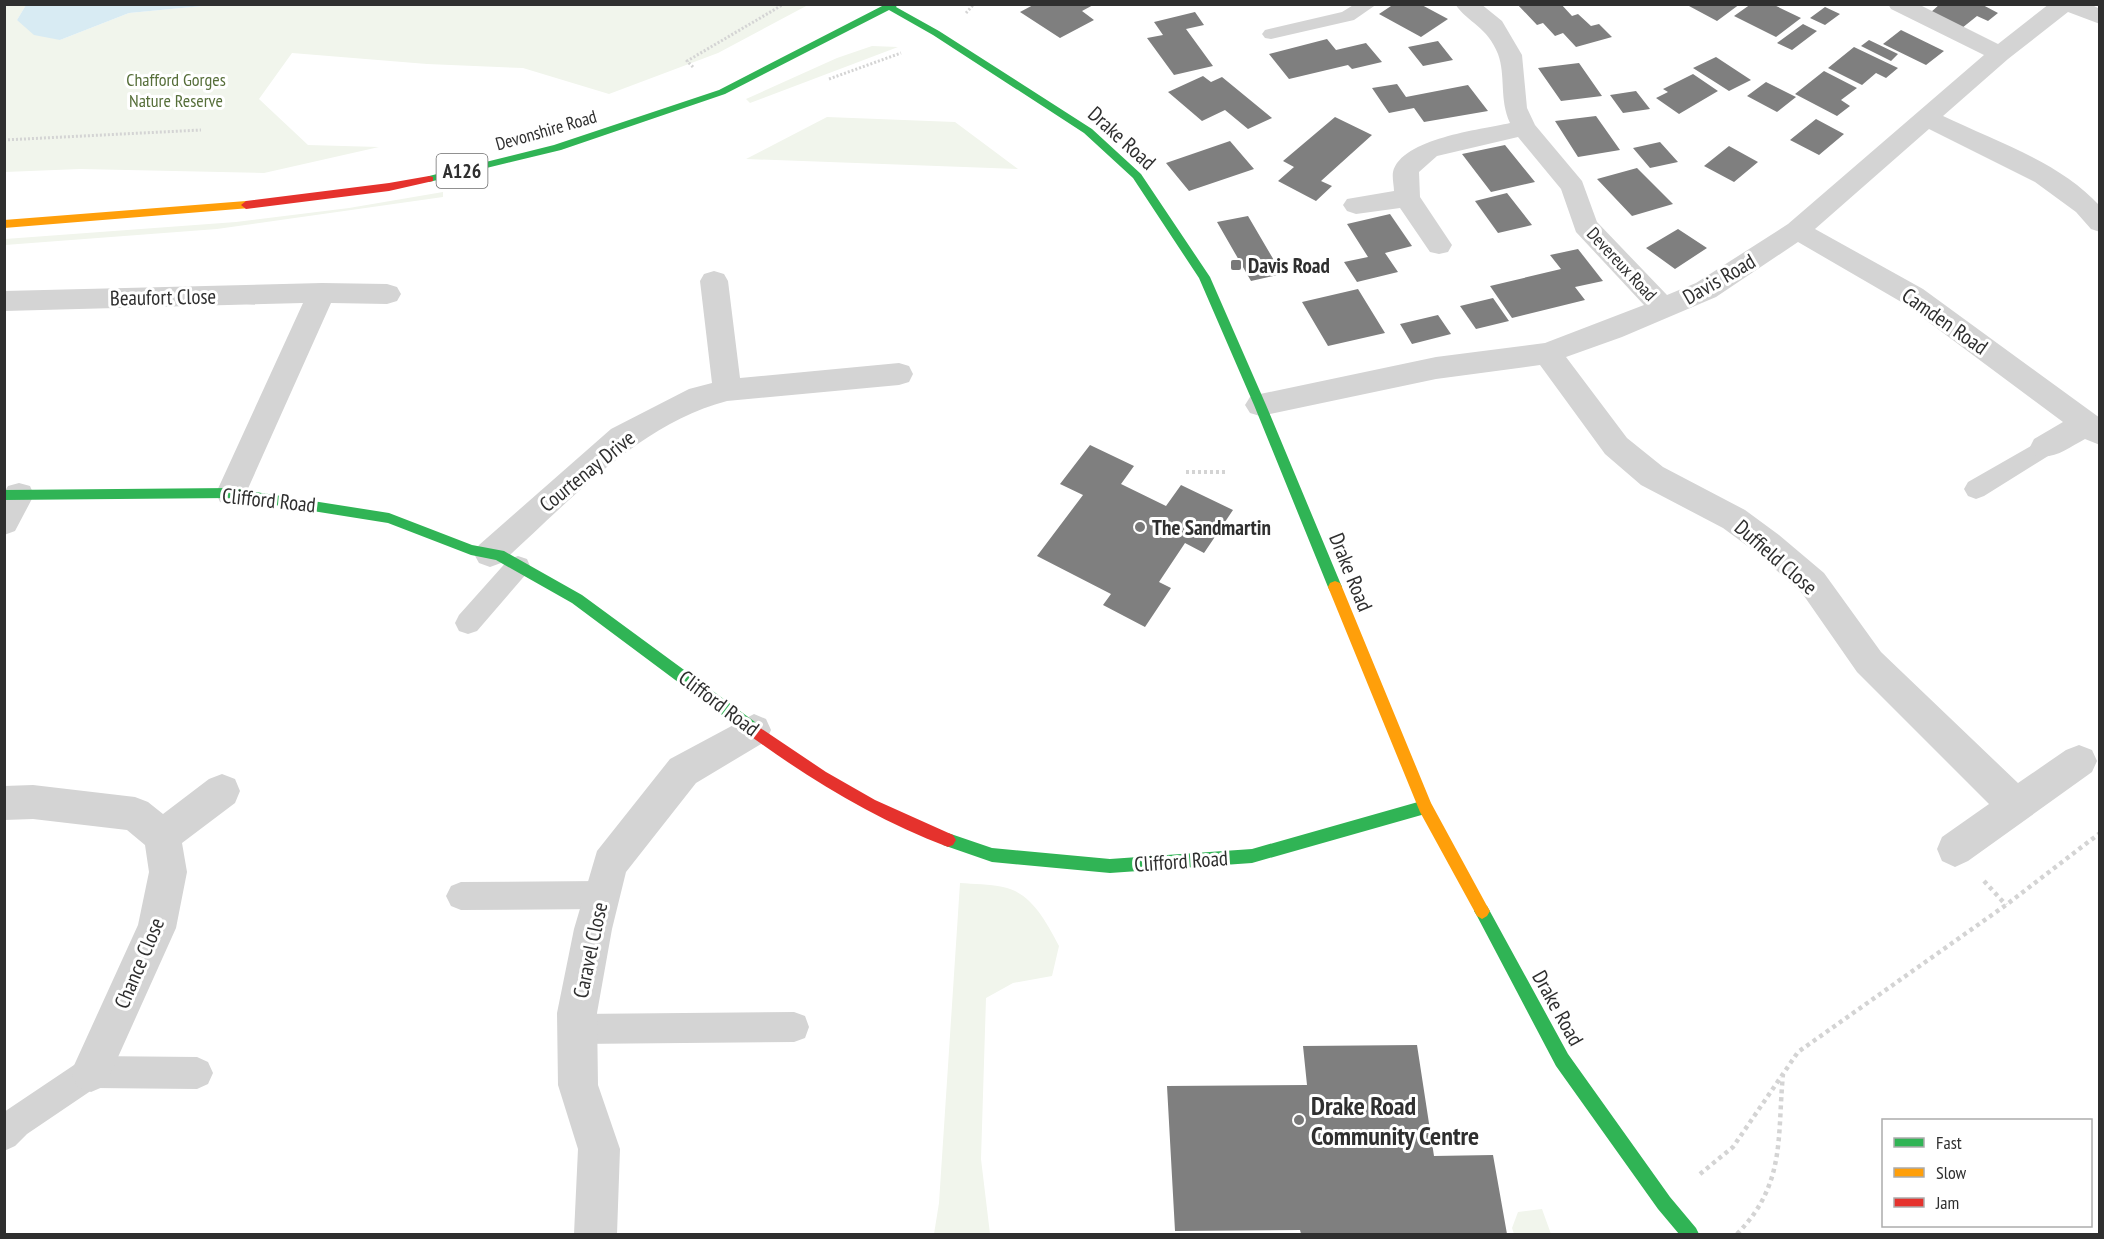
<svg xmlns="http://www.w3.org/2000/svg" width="2104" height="1239" font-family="'PT Sans Narrow',sans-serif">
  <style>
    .green { fill: #f1f5ec }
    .water { fill: #d8ebf3 }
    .building { fill: #7f7f7f }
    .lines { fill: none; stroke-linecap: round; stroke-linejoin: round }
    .path-far2 { stroke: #d4d4d4; stroke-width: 3; stroke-dasharray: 2 2; stroke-linecap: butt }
    .path-far1 { stroke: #d4d4d4; stroke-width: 4; stroke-dasharray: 3 3; stroke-linecap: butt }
    .path { stroke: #d4d4d4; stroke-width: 4.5; stroke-dasharray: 4 4; stroke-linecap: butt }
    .lane { fill: #d4d4d4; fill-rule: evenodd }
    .street { fill: #d4d4d4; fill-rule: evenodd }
    .fast { fill: #30b455; fill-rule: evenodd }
    .slow { fill: #ff9f0a; fill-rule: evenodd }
    .jam { fill: #e5322d; fill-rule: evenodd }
    .poi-dot { fill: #787878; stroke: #fff; stroke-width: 2 }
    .labels { text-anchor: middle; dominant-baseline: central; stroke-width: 6; stroke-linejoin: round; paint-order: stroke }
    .far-park-label { font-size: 18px; fill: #566e39; stroke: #fff }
    .far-street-label { font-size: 18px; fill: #2f2f2f; stroke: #fff }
    .shield { fill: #fff; stroke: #6d6d6d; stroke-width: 1.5 }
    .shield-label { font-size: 20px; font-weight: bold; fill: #2f2f2f }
    .street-label { font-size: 21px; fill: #2f2f2f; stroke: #fff }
    .poi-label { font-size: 21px; font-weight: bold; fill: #2f2f2f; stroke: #fff; text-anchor: start }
    .near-poi-label { font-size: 26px; font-weight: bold; fill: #2f2f2f; stroke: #fff; text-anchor: start }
  </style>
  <rect width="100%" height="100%" fill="#fff"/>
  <path class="green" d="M4 5H26L17 20 60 40 129 13 213 5H808L718 53 609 94 523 68 427 64 292 53 259 99 308 145 379 147 264 173 80 169 5 172Z
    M872 46 898 47 750 103 746 99 837 58Z
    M827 117 955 122 1018 169 746 159Z
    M443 192V197L217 229 5 245V239L236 222 349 208Z
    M960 883C974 884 989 884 1003 887 1031 892 1047 923 1059 946L1052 976 1013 983 986 998 981 1159 990 1234H934L939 1203Z
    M1542 1209 1551 1234H1514L1512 1228 1518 1212Z"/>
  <path class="water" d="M26 5V4L213 5 129 13 60 40 34 35 17 20Z"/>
  <path class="building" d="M1035 4H1095L1082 11 1094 20 1060 38 1020 12Z
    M1394 4H1420L1448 19 1421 37 1379 14Z
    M1517 4H1561L1572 16 1578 14 1591 26 1599 24 1612 37 1576 47 1563 33 1555 36 1543 23 1537 25Z
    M1692 4H1740L1717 21 1689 6Z
    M1751 4H1772L1801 18 1776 37 1734 16Z
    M1940 4H1981L1998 13 1988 21 1977 16 1962 28 1930 13Z
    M1825 7 1840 14 1825 25 1810 18Z
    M1195 12 1204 25 1186 29 1213 66 1174 75 1147 38 1163 35 1154 22Z
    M1803 24 1817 31 1792 50 1777 43Z
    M1901 30 1944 51 1926 65 1883 44Z
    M1327 39 1336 50 1366 43 1382 62 1352 69 1348 65 1289 79 1269 54Z
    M1869 40 1898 54 1891 61 1861 46Z
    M1438 41 1453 60 1423 66 1408 47Z
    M1854 47 1898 68 1886 78 1876 73 1862 85 1828 68Z
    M1716 57 1751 80 1729 91 1693 68Z
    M1579 63 1602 96 1561 101 1538 68Z
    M1824 71 1857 88 1841 100 1850 106 1837 116 1795 94Z
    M1693 74 1718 91 1679 114 1656 98 1668 92 1663 89Z
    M1203 76 1211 82 1222 77 1272 118 1248 129 1225 110 1202 121 1168 92Z
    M1766 82 1796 97 1777 112 1747 96Z
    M1397 84 1406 97 1468 85 1488 111 1424 122 1414 108 1389 113 1372 88Z
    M1636 91 1650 109 1623 113 1610 95Z
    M1596 116 1620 150 1578 157 1555 121Z
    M1335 117 1372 135 1321 181 1332 186 1316 201 1278 181 1294 167 1283 161Z
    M1816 119 1844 134 1819 155 1790 140Z
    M1230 141 1254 169 1189 191 1166 163Z
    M1660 142 1678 162 1650 168 1633 148Z
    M1505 145 1535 182 1491 192 1462 154Z
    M1729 146 1758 162 1734 182 1704 166Z
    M1637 168 1673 204 1632 216 1597 179Z
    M1507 193 1532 225 1498 233 1475 201Z
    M1390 214 1412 246 1385 253 1398 272 1357 282 1344 262 1368 257 1347 224Z
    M1248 216 1282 274 1251 281 1217 222Z
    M1678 229 1707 248 1675 269 1646 248Z
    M1578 249 1603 281 1575 287 1585 300 1512 318 1490 286 1561 269 1550 255Z
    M1358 289 1385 333 1328 346 1302 302Z
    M1493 298 1509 321 1476 329 1460 306Z
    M1438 315 1451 334 1412 344 1400 324Z
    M1090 445 1134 466 1121 484 1166 506 1181 485 1233 510 1204 553 1185 543 1159 582 1171 588 1145 627 1103 605 1111 594 1037 556 1083 495 1060 484Z
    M1417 1045 1434 1156 1493 1155 1507 1234H1301L1300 1230 1175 1231 1167 1086 1307 1085 1303 1046Z"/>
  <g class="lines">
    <path class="path-far2" d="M966 13 974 4
      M693 67 687 61 784 4
      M829 79 901 53
      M4 140 201 130"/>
    <path class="path-far1" d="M1186 472H1228"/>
    <path class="path" d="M1984 881 2006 905
      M1700 1174 1733 1147 1798 1052 2006 905 2100 833
      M1737 1234C1786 1184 1777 1138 1783 1074"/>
    <path class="lane" d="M1355 4H1377L1354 20 1271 39 1265 38 1262 34 1265 30 1342 12Z
      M2045 438 2053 441 2057 447 2053 453 1984 496 1976 499 1968 496 1964 489 1968 482Z
      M518 556 527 559 530 566 527 573 477 631 468 634 459 631 455 623 459 615 509 559Z
      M602 881 612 885 617 895 612 905 602 909 461 910 451 906 446 896 451 886 461 882Z
      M794 1012 805 1016 809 1027 805 1038 794 1042 577 1044 566 1040 562 1029 566 1018 577 1014Z
      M91 1056 197 1057 208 1062 213 1073 208 1084 197 1089 95 1088 27 1134 15 1146 4 1151V1112L80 1061Z"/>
    <path class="street" d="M1455 4H1481L1502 21 1522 55 1527 108 1535 125 1582 181 1597 222 1667 295 1696 283 1788 224 1984 55 1891 9 1888 4H1918L1998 44 2049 4H2090L2100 9V24L2068 12 2008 59 1943 116C1995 141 2060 162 2100 206V232L2091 229 2076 212 2035 182 1929 129 1815 229 1923 289 2100 418V445L2085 439C2068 448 2053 461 2034 455L2030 447 2034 439 2063 422 1903 303 1798 242 1716 297 1622 337 1566 357 1627 438 1663 467 1745 510 1779 535 1824 573 1881 652 2018 783 2066 750 2079 745 2092 750 2097 761 2092 772 1968 861 1955 867 1942 861 1937 849 1942 837 1989 804 1857 672 1802 593 1757 553 1723 528 1641 485 1605 454 1540 365 1436 379 1260 416 1250 413 1245 405 1250 397 1260 394 1436 357 1545 343 1644 305 1576 232 1561 189 1518 137 1437 156 1419 172 1420 197 1452 245 1448 252 1439 254 1430 252 1400 208 1356 214 1347 211 1343 205 1347 199 1394 191C1394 186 1392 178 1393 172 1402 138 1480 130 1510 123 1499 99 1506 76 1498 54 1487 26 1469 24 1455 4Z
      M714 271 724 274 728 281 740 378 899 363 909 366 913 374 909 382 899 385 727 401C638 424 568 503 501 563L490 567 479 563 474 554 479 545 611 429 689 389 712 383 700 281 704 274Z
      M322 283 387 284 397 287 401 294 397 301 387 304 331 303 246 493 242 502 231 505 220 502 216 493 303 303 4 311V291Z
      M19 483 30 486 34 495 15 531 4 535V493L8 486Z
      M754 714 766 719 771 730 766 741 696 783 626 872 612 929 597 1013 598 1085 620 1149 617 1234H574L578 1149 558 1085 557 1013 574 929 597 851 670 759Z
      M222 774 235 779 240 791 235 803 182 843 187 872 176 928 105 1086 91 1092 77 1086 71 1072 138 925 149 872 145 845 127 830 33 819 4 820V786L33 785 135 797 148 802 163 814 209 779Z"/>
    <path class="fast" d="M886 4H898L896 7 939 31 1092 129 1141 174 1210 277 1266 405 1342 587 1340 591H1330L1328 587 1254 405 1199 278 1133 178 1084 133 933 35 889 10 725 94 561 150 429 182 424 179 429 176 554 145 719 90Z
      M231 488 389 513 472 545 504 551 582 595 755 722 757 727 755 732 750 733 745 732 572 603 496 560 471 555 388 523 231 498 4 500V490Z
      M1425 800 1430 802 1432 807 1430 812 1425 814 1252 863 1110 873 992 862 943 845 940 840 943 835 948 833 992 848 1110 859 1252 849Z
      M1482 903 1487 906 1568 1054 1670 1197 1696 1228 1699 1234H1679L1658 1209 1556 1066 1477 916 1474 911 1477 906Z"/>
    <path class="slow" d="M246 201 251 205 250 208 4 228V220Z
      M1335 581 1340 583 1342 587 1431 803 1487 906 1490 911 1487 916 1482 919 1477 916 1420 812 1328 587 1330 583Z"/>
    <path class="jam" d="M429 176 433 177V181L389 191 246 209 241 205 246 201 389 183Z
      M750 721 826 772 875 800 953 835 956 840 953 845 948 847C874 819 809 779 745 732L743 727 745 722Z"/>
  </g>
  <g class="poi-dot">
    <rect x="1230" y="259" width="12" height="12" rx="3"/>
    <circle cx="1140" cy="527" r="6"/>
    <circle cx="1299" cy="1120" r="6"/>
  </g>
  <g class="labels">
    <g class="far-park-label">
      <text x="176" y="79">Chafford Gorges<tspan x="176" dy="21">Nature Reserve</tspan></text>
    </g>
    <g class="far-street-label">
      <text transform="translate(546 130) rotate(-16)">Devonshire Road</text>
      <text transform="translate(1622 264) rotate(47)">Devereux Road</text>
    </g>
    <rect class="shield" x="436.5" y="154" width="51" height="34" rx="4.5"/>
    <g class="shield-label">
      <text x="462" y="171">A126</text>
    </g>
    <g class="street-label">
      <text transform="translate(1122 138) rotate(42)">Drake Road</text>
      <text transform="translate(1719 279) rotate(-30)">Davis Road</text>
      <text transform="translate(163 297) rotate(-1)">Beaufort Close</text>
      <text transform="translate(1945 321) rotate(35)">Camden Road</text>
      <text transform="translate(587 471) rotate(-39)">Courtenay Drive</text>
      <text transform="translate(269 500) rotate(6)">Clifford Road</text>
      <text transform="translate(1776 557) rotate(41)">Duffield Close</text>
      <text transform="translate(1351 572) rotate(68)">Drake Road</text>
      <text transform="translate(719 703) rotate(37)">Clifford Road</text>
      <text transform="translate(1181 861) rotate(-4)">Clifford Road</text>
      <text transform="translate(590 950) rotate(-78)">Caravel Close</text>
      <text transform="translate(139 963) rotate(-67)">Chance Close</text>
      <text transform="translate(1558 1008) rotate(61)">Drake Road</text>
    </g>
    <g class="poi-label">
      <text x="1248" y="265">Davis Road</text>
      <text x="1152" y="527">The Sandmartin</text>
    </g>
    <g class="near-poi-label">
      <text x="1311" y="1105">Drake Road<tspan x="1311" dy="30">Community Centre</tspan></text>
    </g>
  </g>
  <rect width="2104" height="1239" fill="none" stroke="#2f2f2f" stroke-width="12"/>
  <rect x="1882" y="1119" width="210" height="108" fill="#ffffff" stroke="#acacac" stroke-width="1.5"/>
  <rect x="1894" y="1138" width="30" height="9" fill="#30b455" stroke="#acacac" stroke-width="1.5"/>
  <text x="1936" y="1149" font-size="18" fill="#2f2f2f">Fast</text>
  <rect x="1894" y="1168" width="30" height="9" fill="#ff9f0a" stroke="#acacac" stroke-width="1.5"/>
  <text x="1936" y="1179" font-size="18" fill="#2f2f2f">Slow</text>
  <rect x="1894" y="1198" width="30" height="9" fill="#e5322d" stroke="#acacac" stroke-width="1.5"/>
  <text x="1936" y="1209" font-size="18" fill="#2f2f2f">Jam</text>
</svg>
